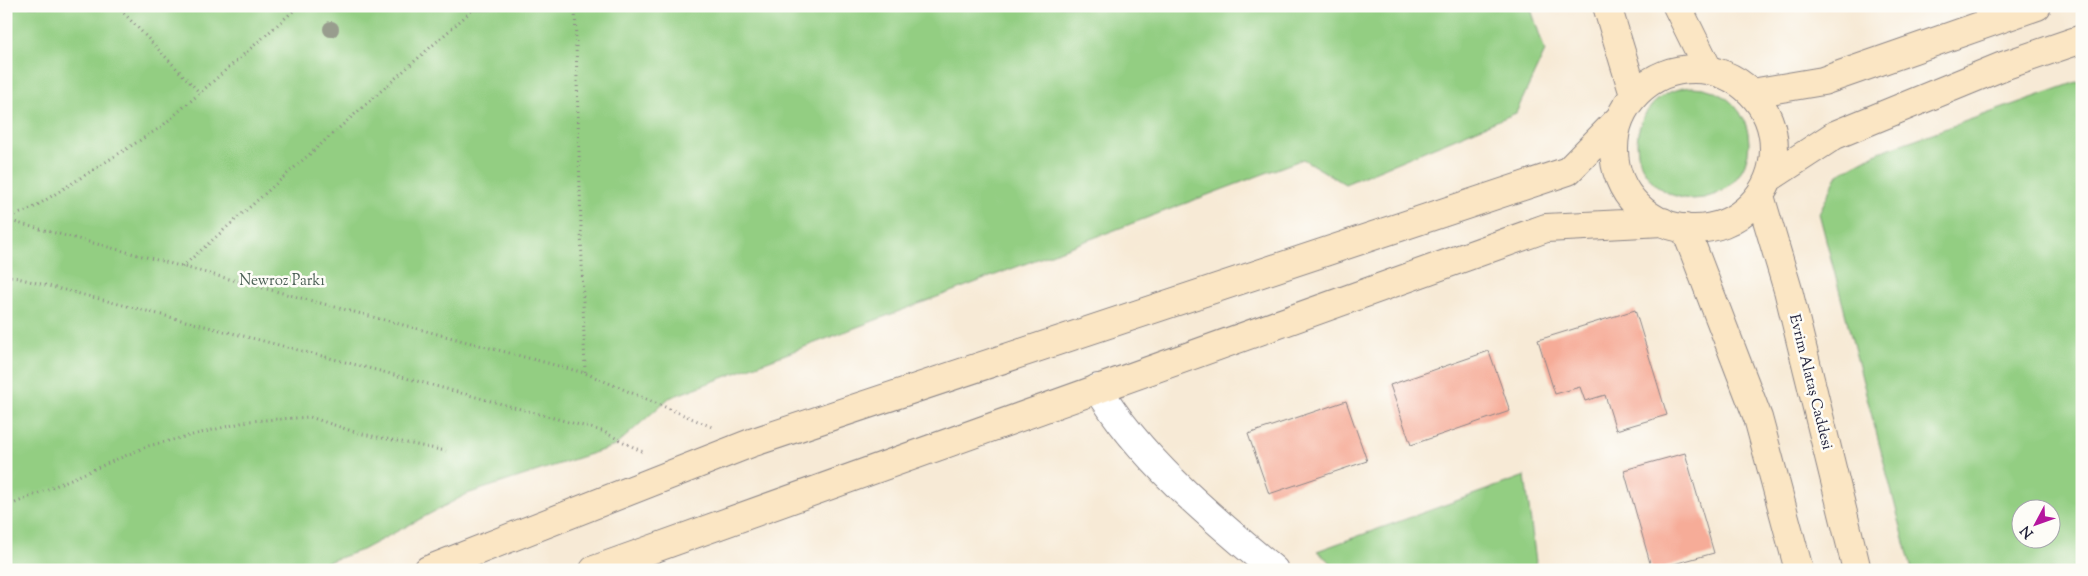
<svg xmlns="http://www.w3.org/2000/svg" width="2088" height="576" font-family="'Sorts Mill Goudy',serif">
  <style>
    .green { fill: #93ce82; stroke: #5a785e; fill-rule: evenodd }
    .building { fill: #f6ac98 }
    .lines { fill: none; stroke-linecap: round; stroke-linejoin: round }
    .street-casing { stroke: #8c8688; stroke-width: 30 }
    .secondary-casing { stroke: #8c8688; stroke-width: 30 }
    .path { stroke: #8c8688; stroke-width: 3; stroke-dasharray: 1 4; stroke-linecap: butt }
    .street { stroke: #fff; stroke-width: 28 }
    .secondary { stroke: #fbe6c4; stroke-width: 28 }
    .tree { fill: #989d8e }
    .labels { text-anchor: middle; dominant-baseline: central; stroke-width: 5; stroke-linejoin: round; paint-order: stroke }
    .park-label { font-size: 15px; fill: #4a5e54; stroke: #fdfcf7 }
    .street-label { font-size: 15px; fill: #22223b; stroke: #fdfcf7 }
  </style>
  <rect width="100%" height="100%" fill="#fdfcf7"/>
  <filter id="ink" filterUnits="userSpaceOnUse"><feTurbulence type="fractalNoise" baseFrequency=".02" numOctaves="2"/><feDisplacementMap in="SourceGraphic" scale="10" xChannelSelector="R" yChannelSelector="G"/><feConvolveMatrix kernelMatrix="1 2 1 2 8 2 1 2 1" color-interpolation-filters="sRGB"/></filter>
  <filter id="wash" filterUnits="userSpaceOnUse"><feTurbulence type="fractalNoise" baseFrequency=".0096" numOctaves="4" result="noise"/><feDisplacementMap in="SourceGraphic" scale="20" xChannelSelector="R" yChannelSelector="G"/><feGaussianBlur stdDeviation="1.12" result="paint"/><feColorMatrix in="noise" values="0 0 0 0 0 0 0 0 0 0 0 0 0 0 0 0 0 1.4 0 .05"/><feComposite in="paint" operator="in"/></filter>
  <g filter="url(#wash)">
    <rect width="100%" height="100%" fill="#f7ead6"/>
    <path class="green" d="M6 6H1530L1545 51 1516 113 1345 184 1303 159 669 398 615 446 467 494 362 550 304 570H6Z
      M2082 80V570H1912L1819 213 1838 174 1879 152ZM2020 508H2050V538H2020Z
      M1637 143a56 56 0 1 1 112 0a56 56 0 1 1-112 0Z
      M1525 476 1537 570H1339L1317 551Z"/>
    <g id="blocks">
      <path class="building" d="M1635 310 1667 415 1616 430 1605 395 1585 401 1580 387 1555 394 1538 340Z
        M1489 351 1510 411 1411 445 1390 385Z
        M1346 401 1367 461 1269 494 1248 434Z
        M1685 453 1714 553 1652 570 1624 470Z"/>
    </g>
  </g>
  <g filter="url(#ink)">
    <use href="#blocks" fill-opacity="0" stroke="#8c8688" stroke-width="1"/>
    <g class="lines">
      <g class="street-casing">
        <path id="street" d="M1098 388C1138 457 1213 519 1274 570"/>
      </g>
      <g class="secondary-casing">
        <path id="secondary" d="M1607 6 1634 95
          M1677 6 1708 69
          M1614 149a80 80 0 1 1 160 0a80 80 0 1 1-160 0Z
          M1752 93 1823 81 2037 6
          M1769 178 1835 135 2003 66 2082 39
          M1760 196 1788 290 1857 570
          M1685 228 1758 418 1799 570
          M428 570 751 443 1568 171 1619 119
          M594 570 1546 228 1663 222"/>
      </g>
      <path class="path" d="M117 6 200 93
        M575 6 585 373
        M6 219 33 208 161 127 299 6
        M6 220 585 373 712 427
        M182 267 477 6
        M6 275 376 370 602 431 645 453
        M6 507 148 446 249 421 310 417 358 433 446 451"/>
      <use href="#street" class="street"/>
      <use href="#secondary" class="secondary"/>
    </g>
    <circle class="tree" cx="331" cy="29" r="8"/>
  </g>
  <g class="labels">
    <g class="park-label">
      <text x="282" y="281">Newroz Parkı</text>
    </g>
    <g class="street-label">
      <text transform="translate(1810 382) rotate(76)">Evrim Alataş Caddesi</text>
    </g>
  </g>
  <rect width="2088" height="576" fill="none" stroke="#fdfcf7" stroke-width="25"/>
  <g transform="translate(2036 524) rotate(229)"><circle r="24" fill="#fdfcf7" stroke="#a5a5ac"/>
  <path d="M0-4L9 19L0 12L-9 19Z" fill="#b5179e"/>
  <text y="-8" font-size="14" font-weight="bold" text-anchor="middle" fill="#22223b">N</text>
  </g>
</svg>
